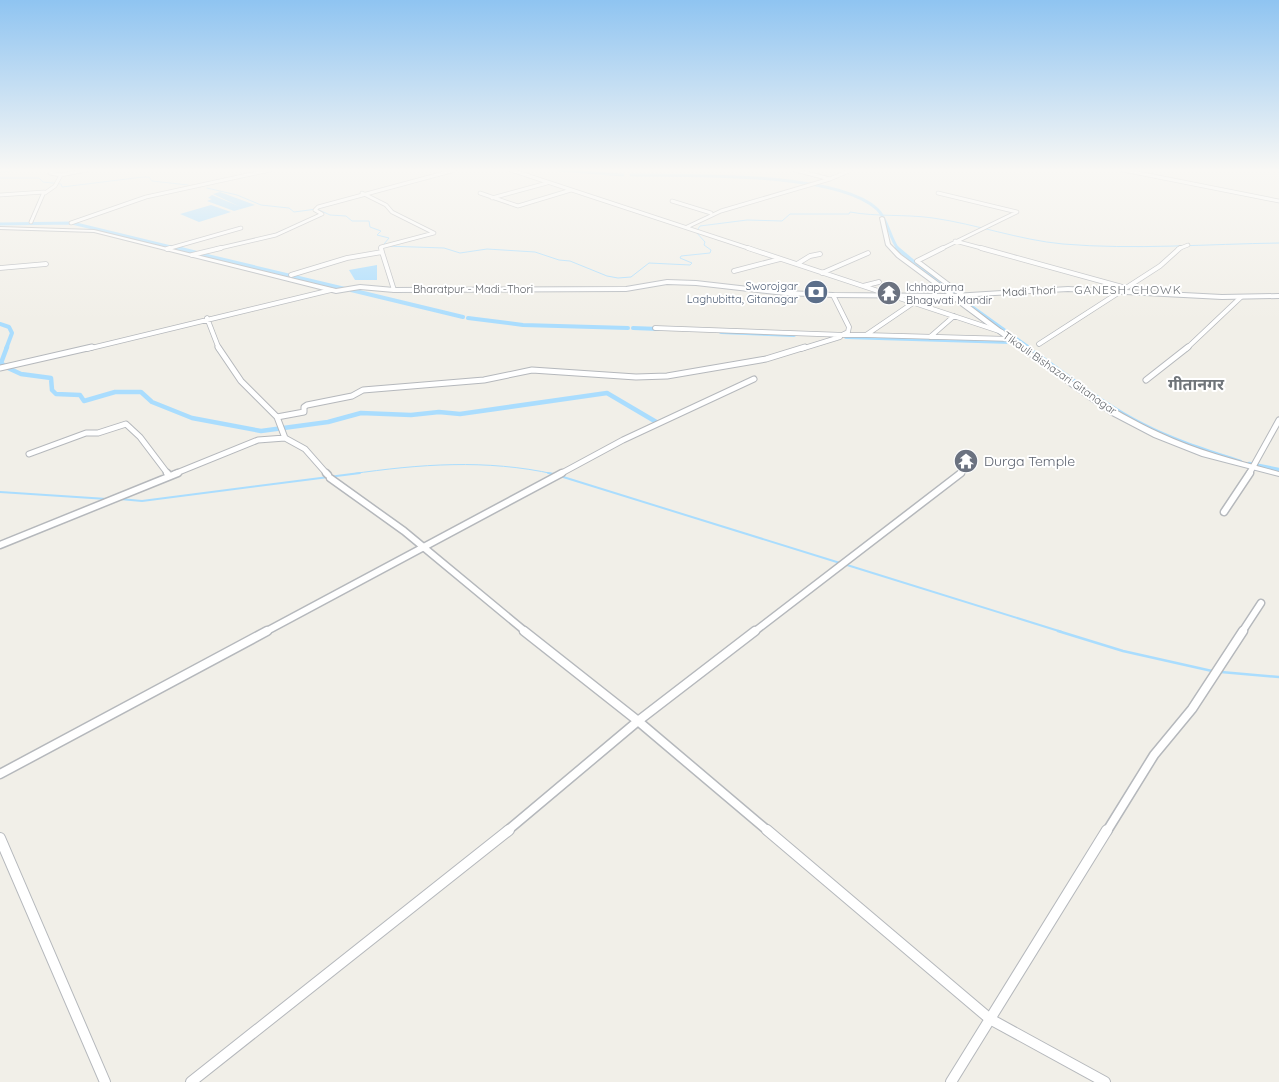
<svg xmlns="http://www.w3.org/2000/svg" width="1279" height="1082" font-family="Quicksand,'Noto Sans Devanagari',sans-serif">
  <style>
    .water { fill: #aaddfe }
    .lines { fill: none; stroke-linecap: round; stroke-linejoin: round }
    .stream-far2 { stroke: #aaddfe; stroke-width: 1 }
    .stream-far1 { stroke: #aaddfe; stroke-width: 2 }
    .stream { stroke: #aaddfe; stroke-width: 2.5 }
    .canal-far2 { stroke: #aaddfe; stroke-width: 3 }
    .canal-far1 { stroke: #aaddfe; stroke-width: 4 }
    .canal { stroke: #aaddfe; stroke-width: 4.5 }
    .street-far5-casing { stroke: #b5b8bc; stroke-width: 4.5 }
    .street-far4-casing { stroke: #b5b8bc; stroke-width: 5.5 }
    .street-far3-casing { stroke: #b5b8bc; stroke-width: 7 }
    .street-far2-casing { stroke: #b5b8bc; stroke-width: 9 }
    .street-far1-casing { stroke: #b5b8bc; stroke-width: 11 }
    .street-casing { stroke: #b5b8bc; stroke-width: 12 }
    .secondary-casing { stroke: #b6babf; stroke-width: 2 }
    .street-far5 { stroke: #fff; stroke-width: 3 }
    .street-far4 { stroke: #fff; stroke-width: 4 }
    .street-far3 { stroke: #fff; stroke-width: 5 }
    .street-far2 { stroke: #fff; stroke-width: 6 }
    .street-far1 { stroke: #fff; stroke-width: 8 }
    .street { stroke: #fff; stroke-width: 10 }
    .secondary { fill: #fff; fill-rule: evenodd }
    .labels { text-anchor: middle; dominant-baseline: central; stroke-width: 4; stroke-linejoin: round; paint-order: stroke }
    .far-service-label { font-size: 11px; fill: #4e5e75; stroke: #fff; text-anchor: end }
    .far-worship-label { font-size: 11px; fill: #5b616d; stroke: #fff; text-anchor: start }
    .far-street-label { font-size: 11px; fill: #5f6368; stroke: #fff }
    .far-neighbourhood-label { font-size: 12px; letter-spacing: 1px; fill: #70757a; stroke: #fff }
    .worship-label { font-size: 14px; fill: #5b616d; stroke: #fff; text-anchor: start }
    .far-district-label { font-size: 16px; font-weight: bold; fill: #70757a; stroke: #fff }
  </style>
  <rect width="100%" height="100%" fill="#f1efe8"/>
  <path class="water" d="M220 192 255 205 234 211 207 201 212 199 208 198 212 195 241 207 213 194Z
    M211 205 231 212 199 222 180 214Z
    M377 265V280H355L349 270Z"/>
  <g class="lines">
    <path class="stream-far2" d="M0 172 23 170
      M0 178H39L43 182 61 184 62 187 143 177H149L152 181 188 185
      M207 188 237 195 261 205 289 208 294 212 317 209 330 215 346 216 352 221H369L370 227 381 231 377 235 389 238 384 244 385 246 444 248 460 253 487 249 535 252 559 260 570 261 607 276 618 278 631 277 649 263 690 265 692 263 680 258 681 256 710 253 711 250 704 245 705 242 696 232 700 226 747 220 782 221 790 214H849L850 212C877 217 905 214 933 218 976 224 1019 240 1063 244 1134 250 1208 244 1279 243
      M351 474C420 464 486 459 554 474"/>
    <path class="stream-far1" d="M548 473 554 474
      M560 476 840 563
      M0 492 107 499
      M120 499 142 501 360 473
      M847 565 1062 632"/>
    <path class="stream" d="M1058 631 1123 651 1212 671
      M1221 672 1279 677"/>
    <path class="canal-far2" d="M558 170 623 175
      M631 175C687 176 836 171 877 209 888 219 889 237 898 249
      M0 224 72 223 171 247
      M173 247 182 249"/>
    <path class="canal-far1" d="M177 248 197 253
      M897 248 941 285 1029 348
      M199 254 345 289
      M351 290 463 317
      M468 318 523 325 628 328
      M0 324 9 327 12 333 6 349
      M633 328 659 329
      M721 332 794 335
      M846 337 1011 342"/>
    <path class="canal" d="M1035 353C1070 378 1105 406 1143 425 1174 441 1207 451 1240 462
      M5 366 1 363 7 347
      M8 368 21 374 51 378 52 390 56 394 80 395 84 401 115 392H141L152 402 192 418 261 431 328 422 361 413 411 415 439 412 460 414 607 393 658 423
      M1249 464 1279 470"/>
    <g class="street-far5-casing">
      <path id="street-far5" d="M51 170 50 173 61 175
        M511 170 751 249
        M795 170 830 179 851 170
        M1123 170 1279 201
        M45 193 55 186 61 175 86 170
        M362 193 386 205 392 212 434 233 381 247V249
        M480 193 518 206 571 190
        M938 193 1017 212 941 249
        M0 195 44 192 31 222
        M492 198 547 183
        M672 201 711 213
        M71 223 146 197 270 170
        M687 227 721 211 830 179
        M955 241 985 249
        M167 249 241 228
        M216 249 276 235 322 214 315 210 318 207 455 170
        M1178 249 1188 245"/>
    </g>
    <g class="street-far4-casing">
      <path id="street-far4" d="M381 248 382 252
        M748 248 1002 332
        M943 248 917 261 962 295
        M981 248 1126 288
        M167 249 170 248
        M192 255 221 248
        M797 264 810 256 820 254
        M0 268 46 264
        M734 271 780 259
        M822 273 868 253
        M291 275 347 258 382 252 394 290
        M863 286 879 282
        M833 295 849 327 848 332 842 335
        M207 318 219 349
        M655 328 845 335
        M842 335H866L913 303
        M866 335 1011 339
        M930 337 954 316
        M1039 344 1160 266 1180 248
        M87 349 331 290
        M801 349 840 337
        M1186 349 1241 297"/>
    </g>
    <g class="street-far3-casing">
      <path id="street-far3" d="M218 347 241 381 277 417
        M0 368 92 347
        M1146 380 1188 347
        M285 438 305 449 327 474
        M29 454 86 433H98L126 424 140 437 168 474
        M174 474 258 440 285 438 277 417 304 412V407L307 405 352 396 363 390 484 380 532 370 636 377 667 376 766 359 805 347
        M560 474 623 440 754 379
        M959 474 968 467
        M1249 474 1279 420"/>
    </g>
    <g class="street-far2-casing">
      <path id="street-far2" d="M167 473 170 476
        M326 473 328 475
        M330 478 404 531 526 632
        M1224 512 1250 473
        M0 545 178 473
        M265 632 562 473
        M754 632 961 473
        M1242 632 1261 603"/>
    </g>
    <g class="street-far1-casing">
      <path id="street-far1" d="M524 631 638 721 768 831
        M0 774 267 631
        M507 831 638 721 755 631
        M1107 831 1154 755 1192 709 1243 631"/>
    </g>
    <g class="street-casing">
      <path id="street" d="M767 830 990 1019 1105 1082
        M0 838 105 1082
        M191 1082 509 830
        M951 1082 1107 830"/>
    </g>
    <g class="secondary-casing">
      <path id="secondary" d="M882 217 884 218 890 244 901 255 954 294 1068 287 1222 295 1279 294V298L1222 299 1068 291 958 297C1022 344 1087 400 1160 433 1198 451 1239 461 1279 472V476L1202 456 1154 437 1110 414 1073 388 951 298 833 297 785 295 696 285 667 284 626 291 394 292 360 289 336 293 94 232 0 229V227L94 230 336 289 360 285 394 288 626 287 667 280 696 281 785 291 833 293 947 294 897 257 886 245 880 218Z"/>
    </g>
    <use href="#street-far5" class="street-far5"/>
    <use href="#street-far4" class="street-far4"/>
    <use href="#street-far3" class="street-far3"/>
    <use href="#street-far2" class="street-far2"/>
    <use href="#street-far1" class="street-far1"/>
    <use href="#street" class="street"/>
    <use href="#secondary" class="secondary"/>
  </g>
  <linearGradient id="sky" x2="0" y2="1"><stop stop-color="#8fc4f1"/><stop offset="0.53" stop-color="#f9f8f5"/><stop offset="1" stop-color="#f9f8f5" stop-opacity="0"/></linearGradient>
  <rect width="1279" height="321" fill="url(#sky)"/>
  <defs>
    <g id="bank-disc" transform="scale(1.25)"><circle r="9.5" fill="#5c6f8a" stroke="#fff"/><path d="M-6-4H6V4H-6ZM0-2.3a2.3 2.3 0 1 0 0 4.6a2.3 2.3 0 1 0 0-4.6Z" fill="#fff"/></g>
    <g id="temple-disc" transform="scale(1.25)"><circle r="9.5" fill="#6b7280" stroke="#fff"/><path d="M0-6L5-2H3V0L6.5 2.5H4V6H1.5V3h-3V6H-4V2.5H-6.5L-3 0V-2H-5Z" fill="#fff"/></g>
  </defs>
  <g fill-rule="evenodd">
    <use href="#bank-disc" x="816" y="292"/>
    <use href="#temple-disc" x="889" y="293"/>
    <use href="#temple-disc" x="966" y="461"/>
  </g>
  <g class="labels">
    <g class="far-service-label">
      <text x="798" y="286">Sworojgar<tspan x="798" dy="13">Laghubitta, Gitanagar</tspan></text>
    </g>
    <g class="far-worship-label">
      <text x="906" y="287">Ichhapurna<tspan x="906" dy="13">Bhagwati Mandir</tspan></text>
    </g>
    <g class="far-street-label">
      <text x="473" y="289">Bharatpur - Madi -Thori</text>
      <text transform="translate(1029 291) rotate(-3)">Madi Thori</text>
      <text transform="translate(1060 373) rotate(35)">Tikauli Bishazari Gitanagar</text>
    </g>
    <g class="far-neighbourhood-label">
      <text x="1128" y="289">GANESH CHOWK</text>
    </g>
    <g class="worship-label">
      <text x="984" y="461">Durga Temple</text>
    </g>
    <g class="far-district-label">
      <text x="1196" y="384">गीतानगर</text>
    </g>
  </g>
</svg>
